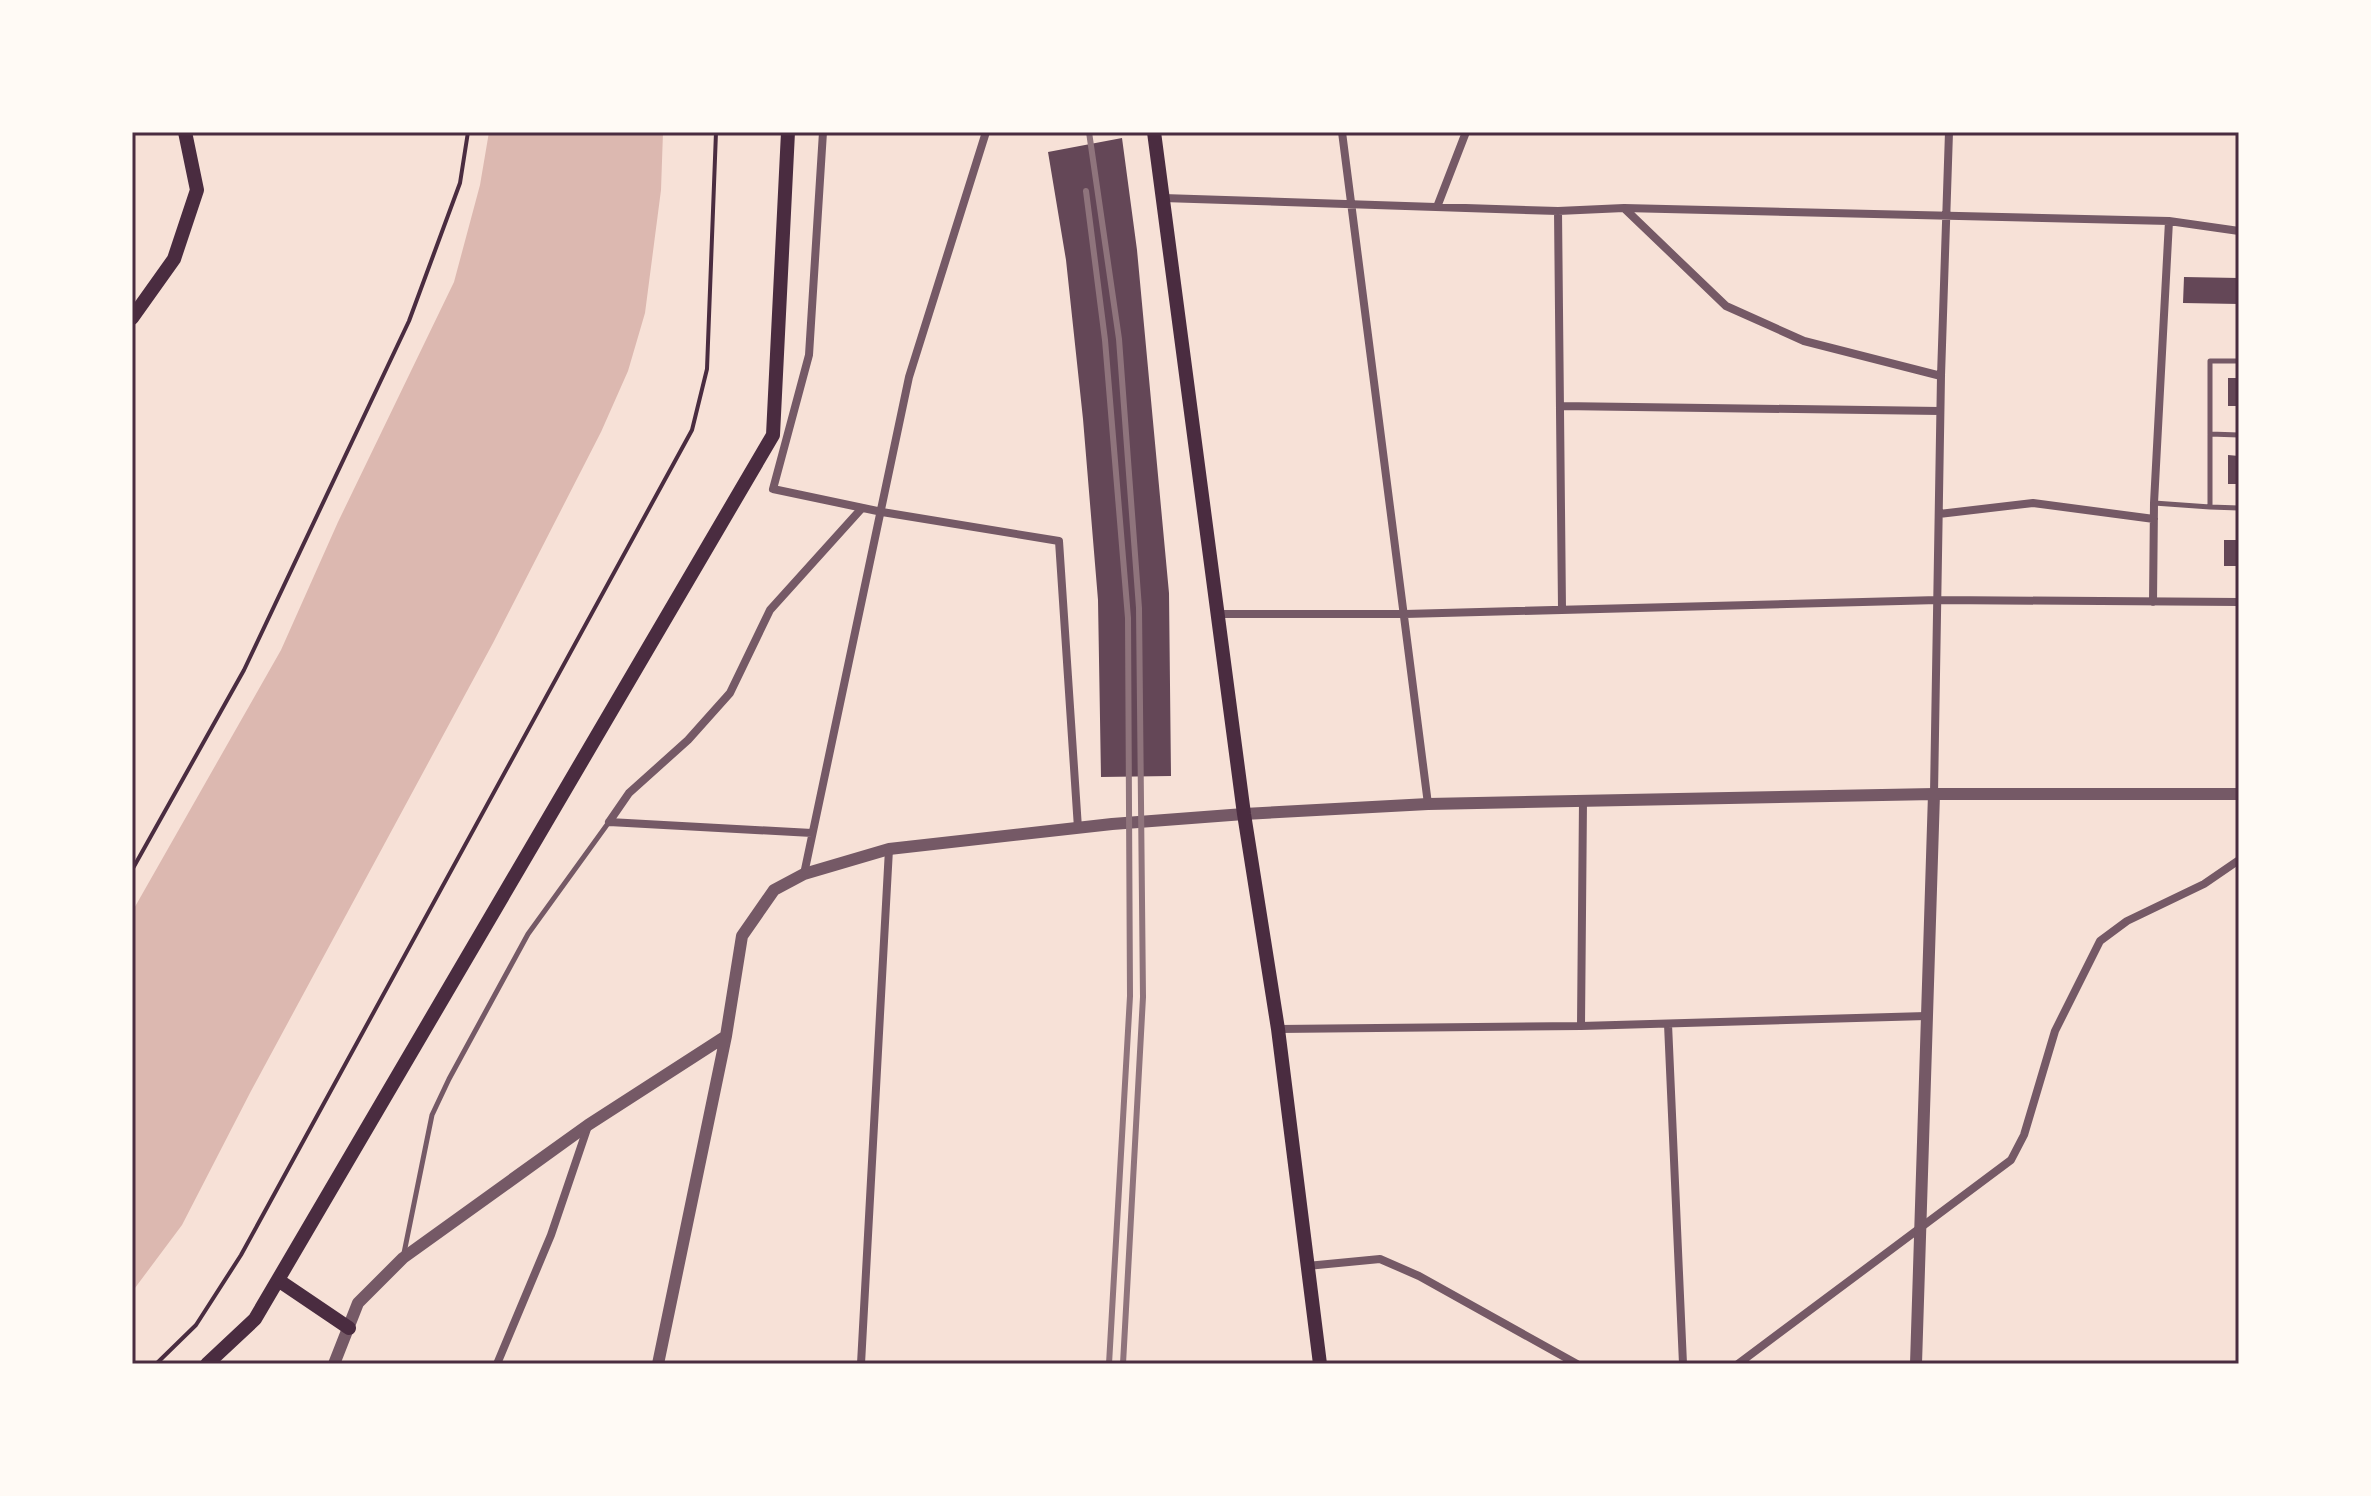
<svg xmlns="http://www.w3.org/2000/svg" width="2371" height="1496" font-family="Cabin,sans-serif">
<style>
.water{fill:#dcb8b0}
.building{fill:#644757}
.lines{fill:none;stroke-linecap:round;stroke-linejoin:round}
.path{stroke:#4a2c40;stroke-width:4}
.service{stroke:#755966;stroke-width:5}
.minor{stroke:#755966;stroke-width:8}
.tertiary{stroke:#755966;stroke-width:12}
.secondary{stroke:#4a2c40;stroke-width:14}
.rail{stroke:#8f747c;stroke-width:6}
.neatline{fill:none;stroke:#4a2c40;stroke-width:3}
</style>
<rect width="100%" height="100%" fill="#f7e1d7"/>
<path class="water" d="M489,132H663L661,190L645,313L628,371L601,432L493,643L251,1091L182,1225L132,1292V912L281,650L338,522L454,282L480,185Z"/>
<path class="building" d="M1122,138L1137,250L1169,593L1171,776L1101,777L1098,600L1083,419L1066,260L1048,152Z
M2184,277L2239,278V304L2183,303Z
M2228,378H2239V406H2228Z
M2228,455L2239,456V484H2228Z
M2224,540H2239V566H2224Z"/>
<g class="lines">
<path class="path" d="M132,870L244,670L409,321L460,183L468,132
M156,1364L196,1325L241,1255L692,430L707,369L716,132"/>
<path class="service" d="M2210,434L2239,435
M2154,503L2210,507V361H2239
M2210,507L2239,508
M404,1253L432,1115L449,1079L528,934L609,822"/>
<path class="minor" d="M823,132L809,355L773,489L882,512L1059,541L1078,828
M1342,132L1428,804
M1163,198L1558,211L1624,208L2169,221L2239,231
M1437,207L1466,132
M1625,209L1726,306L1804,341L1941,376
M1558,211L1562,609
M1560,406L1940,411
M1939,514L2033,503L2154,519
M2153,602L2154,503L2169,221
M1219,614H1405L1938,600L2239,602
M1934,794L1941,376L1949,132
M609,822L629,793L688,740L730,693L770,610L862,508
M609,822L812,833
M804,874L909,377L986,132
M1668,1024L1683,1364
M1581,1026L1583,801
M1278,1029L1581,1026L1926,1016
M1307,1266L1380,1259L1419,1276L1577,1364
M497,1364L551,1235L588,1126
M861,1364L889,849
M1738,1364L2011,1160L2024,1135L2055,1031L2100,941L2127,921L2204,884L2239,860"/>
<path class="tertiary" d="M334,1364L358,1303L403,1258L588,1125L726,1036
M658,1364L726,1036L742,936L774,890L804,874L889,849L1112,824L1244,814L1428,804L1934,794H2239
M1916,1364L1934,794"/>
<path class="secondary" d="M1154,132L1244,814L1278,1029L1320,1364
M132,318L174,259L197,190L185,132
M278,1280L349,1328
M207,1364L255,1319L773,435L788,132"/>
<path class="rail" d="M1089,132L1119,339L1139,608L1143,997L1123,1364
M1086,191L1105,340L1128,618L1130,996L1109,1364"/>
</g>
<rect width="2371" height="1496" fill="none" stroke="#fffaf5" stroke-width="268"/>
<rect x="134" y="134" width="2103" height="1228" class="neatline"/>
</svg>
